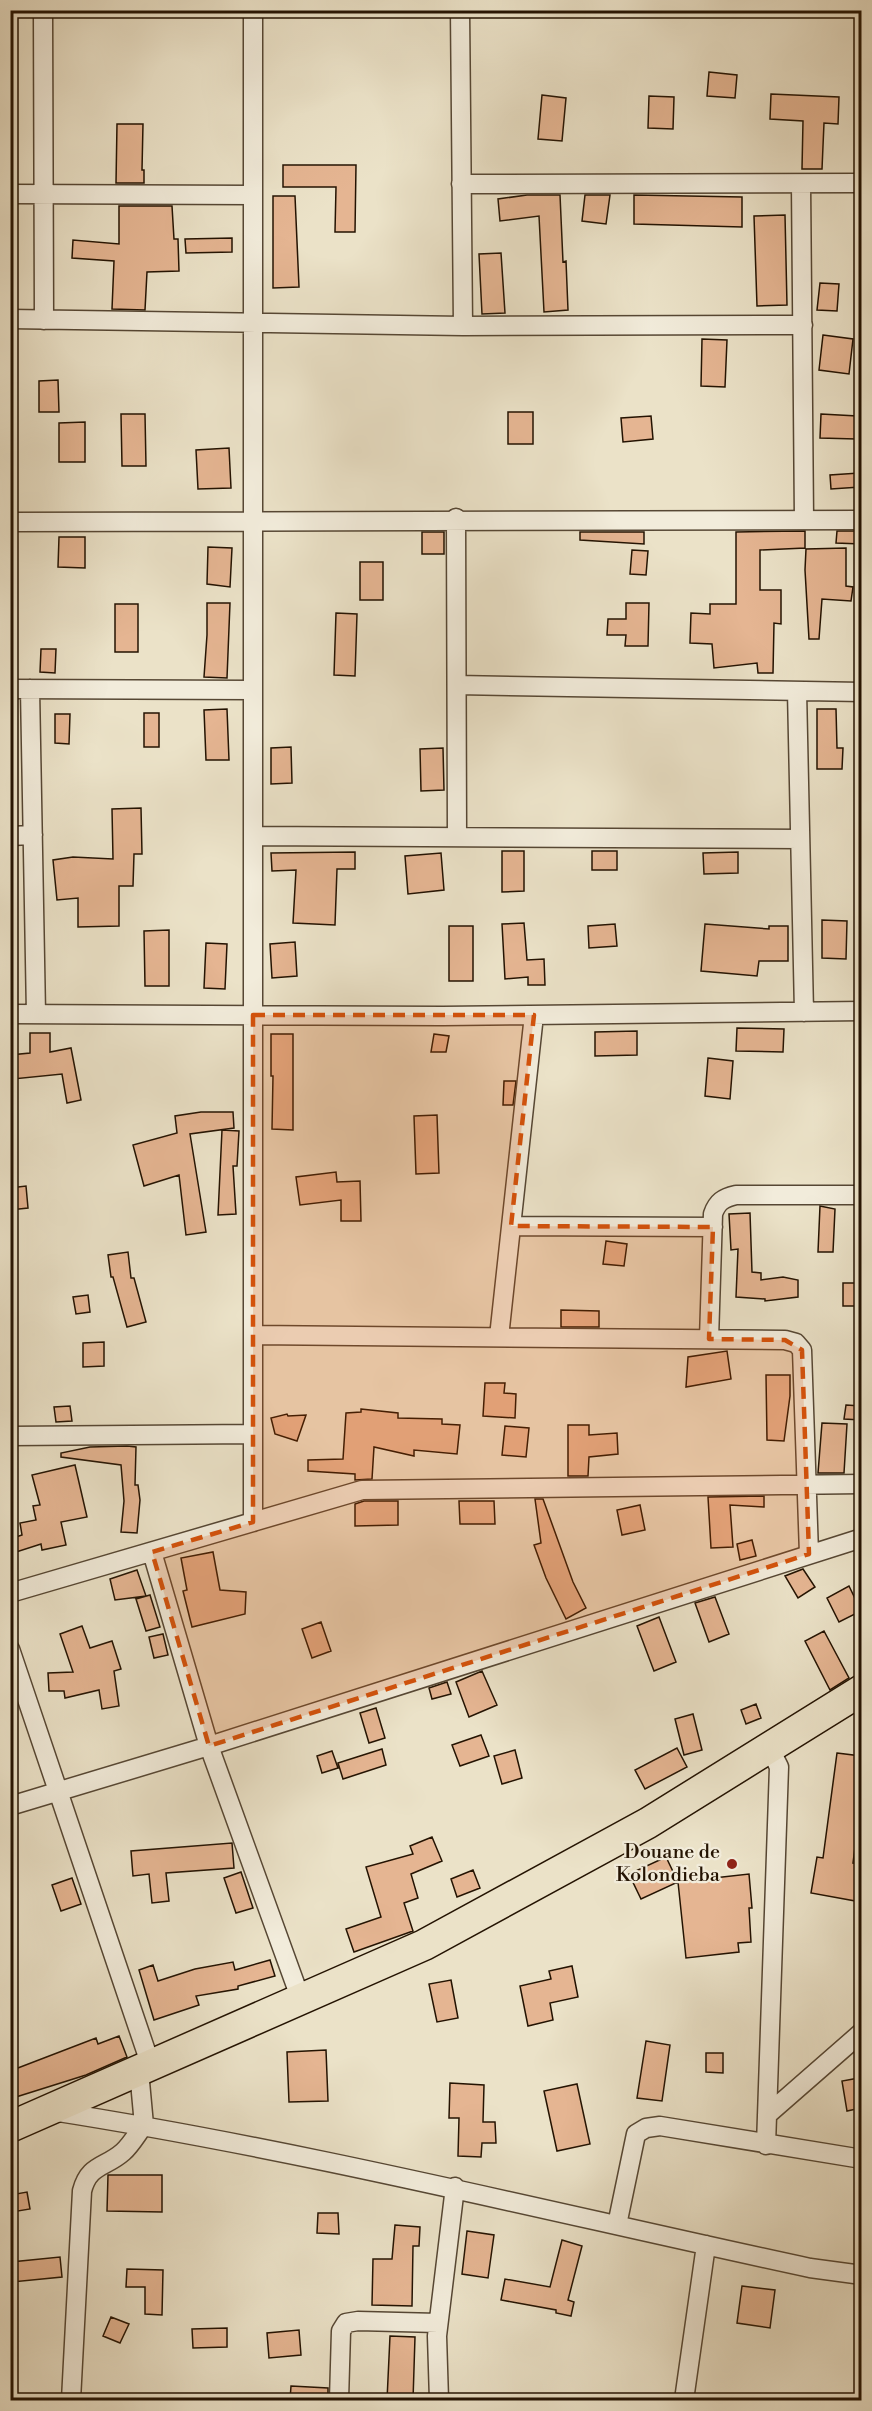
<svg xmlns="http://www.w3.org/2000/svg" width="872" height="2411" font-family="'Libre Bodoni',serif">
<style>
.building{fill:#e5b592;stroke:#241302;stroke-width:1.5}
.lines{fill:none;stroke-linecap:round;stroke-linejoin:round}
.street-casing{stroke:#564734;stroke-width:21}
.primary-casing{stroke:#241302;stroke-width:33}
.street{stroke:#f2ecdb;stroke-width:18}
.primary{stroke:#ebe2c8;stroke-width:30}
.marked{fill:#d4520b;fill-opacity:0.2;stroke:#d4520b;stroke-width:4.5;stroke-dasharray:12 8;stroke-linejoin:round}
.poi-dot{fill:#8f2418;stroke:#f2ecdb;stroke-width:2}
.labels{text-anchor:middle;dominant-baseline:central;stroke-width:4.5;stroke-linejoin:round;paint-order:stroke}
.poi-label{font-size:20px;fill:#241302;stroke:#f2ecdb;text-anchor:end}
</style>
<rect width="100%" height="100%" fill="#ebe2c8"/>
<filter id="stains"><feTurbulence type="fractalNoise" baseFrequency=".00333" numOctaves="4"/><feColorMatrix values="0 0 0 0 .2 0 0 0 0 .09 0 0 0 0 .02 0 0 0 .5 -.17"/></filter>
<radialGradient id="worn" r=".72"><stop offset=".6" stop-color="#630" stop-opacity="0"/><stop offset="1" stop-color="#630" stop-opacity=".3"/></radialGradient>
<path class="building" d="M709,72L737,75L735,98L707,96Z
M771,94L839,97L838,124L824,123L822,169H802L803,121L770,119Z
M542,95L566,98L562,141L538,139Z
M649,96L674,97L673,129L648,128Z
M117,124H143L142,170H144V183H116Z
M283,165H356L355,232H335L336,187H283Z
M527,195H560L563,262L566,261L568,310L544,312L539,216L500,221L498,199Z
M585,195H610L606,224L582,221Z
M634,195L742,197V227L634,224Z
M273,196H295L299,287L273,288Z
M119,206H172L174,239H178L179,271L147,272L145,310L112,309L114,261L72,258L73,240L119,244Z
M785,215L787,305L757,306L754,216Z
M232,238V252L186,253L185,239Z
M501,253L505,313L482,314L479,254Z
M820,283L839,284L837,311L817,310Z
M823,335L853,339L849,374L819,370Z
M702,339L727,340L725,387L701,386Z
M58,380L59,412H39V381Z
M508,412H533V444H508Z
M121,414H145L146,466H122Z
M821,414L857,416L856,439L820,438Z
M651,416L653,439L623,442L621,418Z
M85,422V462H59V423Z
M229,448L231,488L198,489L196,450Z
M859,473L860,487L831,489L830,475Z
M805,531V548L760,550V590H781V624L774,623L773,673H758L757,663L714,668L712,644L690,643L691,613L710,614V604H736V532Z
M837,531H861V544L836,543Z
M422,532H444V554H422Z
M580,532H644V544L580,540Z
M59,537H85V568L58,567Z
M208,547L232,548L230,587L207,584Z
M846,548V586L853,587L851,601L822,599L819,639H809L805,570L806,549Z
M632,550L648,551L646,575L630,574Z
M360,562H383V600H360Z
M207,603H230L227,678L204,677L207,635Z
M626,603H649L648,646H625L626,635H607L608,619H626Z
M115,604H138V652H115Z
M336,613L357,614L355,676L334,675Z
M41,649H56L55,673L40,672Z
M227,709L229,760H206L204,710Z
M817,709H836L837,748H843L842,769H817Z
M144,713H159V747H144Z
M55,714H70L69,744L55,743Z
M291,747L292,783L271,784V748Z
M443,748L444,790L421,791L420,749Z
M141,808L142,854H134L133,886H119V926L78,927V898L57,900L53,860L73,857L113,859L112,809Z
M502,851H524V891L502,892Z
M592,851H617V870H592Z
M355,852V869H337L335,925L293,923L296,870L272,871L271,853Z
M738,852V873L704,874L703,853Z
M441,853L444,890L408,894L405,856Z
M822,920L847,921L846,959L822,958Z
M524,923L527,960L544,959L545,985H528V977L505,979L502,924Z
M615,924L617,946L589,948L588,926Z
M705,924L769,929V926H788V961H759L757,976L701,971Z
M449,926H473V981H449Z
M169,930V986H145L144,931Z
M295,942L297,976L272,978L270,944Z
M206,943L227,944L225,989L204,988Z
M737,1028L784,1029L783,1052L736,1051Z
M637,1031V1055L595,1056V1032Z
M30,1033H50V1052L71,1048L81,1100L67,1103L62,1074L13,1079L10,1055L30,1053Z
M271,1034H293V1130L272,1129L273,1076H271Z
M434,1034L449,1036L446,1052H431Z
M708,1058L733,1061L730,1099L705,1096Z
M504,1081H516L513,1105H503Z
M201,1112H233L234,1128L190,1134L206,1232L186,1235L179,1175L144,1186L133,1145L177,1133L175,1116Z
M437,1115L439,1173L416,1174L414,1116Z
M222,1130L239,1131L237,1166H233L236,1214L218,1215Z
M336,1172L337,1182L360,1181L361,1221H341V1200L300,1205L296,1177Z
M26,1186L28,1208L10,1210V1188Z
M820,1206L835,1209L833,1252H818Z
M750,1213L752,1272L761,1273V1280L783,1277L798,1280V1297L765,1301V1299L736,1297L738,1249L731,1250L729,1214Z
M606,1241L627,1244L624,1266L603,1264Z
M128,1252L131,1278H134L146,1322L127,1327L113,1277H111L108,1255Z
M843,1283H861V1306H843Z
M88,1295L90,1312L76,1314L73,1297Z
M561,1310L599,1311V1327H561Z
M104,1342V1366L83,1367V1343Z
M727,1351L731,1379L686,1387L688,1357Z
M766,1375H790V1396L784,1441L767,1440Z
M485,1383H505L504,1393L516,1394L515,1418L483,1416Z
M846,1405L861,1406V1420L844,1419Z
M70,1406L72,1421L56,1422L54,1407Z
M361,1409L398,1413V1418L442,1419V1424L460,1425L457,1454L414,1450V1456L374,1447L372,1479L355,1480V1474L308,1471V1460L343,1459L346,1413L361,1412Z
M287,1414L288,1416L306,1415L297,1441L275,1434L271,1418Z
M822,1423L847,1424L844,1473H818Z
M568,1425H589V1435L617,1433L618,1454L589,1457L588,1476H568Z
M505,1426L529,1428L526,1457L502,1455Z
M127,1446L136,1447L135,1485H138L140,1500L137,1533L121,1532L124,1501L121,1465L61,1457V1453L90,1447Z
M75,1465L87,1517L61,1522L66,1545L42,1550L41,1544L10,1554V1539L22,1535L20,1523L36,1520L33,1506L40,1505L32,1475Z
M764,1496V1507L730,1505L733,1547L711,1548L708,1497Z
M535,1499H543L573,1582L586,1608L566,1619L546,1578L534,1545L541,1543Z
M364,1501H398V1525L355,1526V1504Z
M459,1501H494L495,1524H460Z
M640,1505L645,1530L622,1535L617,1510Z
M752,1540L756,1556L740,1560L737,1544Z
M213,1552L220,1590L246,1592L245,1614L192,1627L183,1591L187,1590L181,1558Z
M803,1569L815,1587L798,1598L785,1576Z
M137,1570L146,1596L115,1600L110,1579Z
M849,1586L861,1611L839,1622L827,1598Z
M150,1595L160,1627L146,1631L136,1599Z
M715,1597L729,1634L709,1642L695,1603Z
M659,1617L676,1662L654,1671L637,1626Z
M321,1622L331,1651L312,1658L302,1629Z
M82,1626L90,1648L112,1641L121,1669L114,1671L119,1706L102,1709L99,1690L65,1698L64,1691H49L48,1673L73,1672L60,1634Z
M824,1631L849,1678L830,1690L805,1641Z
M163,1634L168,1655L154,1658L149,1637Z
M482,1671L497,1705L469,1717L456,1682Z
M447,1682L451,1694L432,1699L429,1688Z
M756,1704L761,1718L746,1724L741,1710Z
M376,1708L385,1738L369,1743L360,1713Z
M693,1714L702,1750L684,1755L675,1719Z
M481,1735L489,1756L460,1766L452,1745Z
M677,1748L687,1767L645,1789L635,1770Z
M382,1749L386,1765L343,1779L338,1763Z
M515,1750L522,1778L502,1784L494,1756Z
M332,1751L338,1768L322,1773L317,1756Z
M837,1753L861,1756V1800L853,1863L861,1864V1902L811,1893L817,1857L823,1858Z
M432,1837L442,1861L411,1874L418,1898L404,1903L413,1931L354,1952L346,1929L381,1917L366,1867L413,1854L410,1846Z
M232,1843L234,1868L166,1873L169,1901L152,1903L149,1874L133,1876L131,1851Z
M666,1857L678,1882L641,1899L629,1874Z
M473,1870L480,1888L457,1897L451,1879Z
M241,1872L253,1908L236,1913L224,1878Z
M749,1874L752,1908H749L751,1942L738,1943L739,1952L686,1958L678,1882Z
M72,1878L81,1904L61,1911L52,1885Z
M270,1960L275,1976L238,1986V1989L196,1996L199,2005L154,2020L139,1970L153,1965L158,1981L195,1969L233,1962L235,1970Z
M572,1966L578,1997L550,2003L553,2020L528,2026L520,1986L551,1979L549,1971Z
M451,1980L458,2018L437,2022L429,1984Z
M119,2036L127,2057L86,2075L16,2097L10,2071L96,2038L98,2044Z
M646,2041L670,2045L662,2101L637,2098Z
M326,2050L328,2101L289,2102L287,2052Z
M706,2053H723V2073L706,2072Z
M859,2078L861,2108L847,2111L842,2081Z
M450,2083L484,2085L483,2122H495L496,2143H482L481,2157L458,2156L459,2118H449Z
M577,2084L590,2144L557,2151L544,2091Z
M108,2175H162V2212L107,2211Z
M27,2192L30,2209L12,2212L10,2195Z
M318,2213H338L339,2234L317,2233Z
M395,2225L420,2227L419,2246H413L412,2306L372,2305L373,2259H392Z
M467,2231L494,2235L488,2278L462,2274Z
M562,2240L582,2246L568,2300L574,2302L571,2316L556,2313V2310L501,2300L505,2279L550,2287Z
M60,2257L62,2277L12,2282L11,2262Z
M127,2269L163,2270L162,2315L145,2314V2287H126Z
M742,2286L775,2290L770,2328L737,2323Z
M111,2317L129,2324L120,2343L103,2336Z
M227,2328V2347L193,2348L192,2329Z
M299,2330L301,2355L269,2358L267,2333Z
M390,2336L415,2337L413,2400H387Z
M291,2386L328,2388V2400H290Z"/>
<g class="lines">
<defs>
<path id="street" d="M43,10L44,320
M460,10L463,326
M461,184L862,183
M801,184L804,520
M10,194L253,195
M10,319L463,326L803,325
M456,518L457,837
M10,522L862,520
M457,685L862,692
M10,689L253,690
M30,689L36,1014
M797,691L804,1012
M10,836L33,835
M253,836L799,839
M10,1014L443,1016L862,1011
M511,1226L713,1227
M253,1335L785,1340L796,1343L802,1350L809,1554
M499,1337L534,1015
M709,1339L713,1214C717,1202 723,1198 736,1195H862
M10,1436L253,1434
M253,1522V10
M152,1552L209,1746L301,2000
M10,1593L362,1490L862,1484
M10,1649L151,2066
M10,1806L209,1746L862,1538
M52,2111C308,2151 558,2214 810,2268L862,2275
M767,2115L862,2032
M766,2145L779,1767L769,1747
M617,2225L636,2134L646,2128L660,2126L862,2159
M71,2400L82,2191C89,2164 105,2168 123,2152C131,2145 137,2134 144,2125L139,2071
M339,2400L341,2331L346,2323L358,2321L438,2323
M439,2400L437,2336L455,2187
M684,2400L706,2245"/>
<path id="primary" d="M10,2127L424,1945L648,1823L862,1690"/>
</defs>
<use href="#street" class="street-casing"/>
<use href="#primary" class="primary-casing"/>
<use href="#street" class="street"/>
<use href="#primary" class="primary"/>
</g>
<path class="marked" d="M253,1015H534L511,1226L713,1227L709,1339L785,1340L802,1350L809,1554L209,1746L152,1552L253,1522Z"/>
<circle class="poi-dot" cx="732" cy="1864" r="6"/>
<g class="labels">
<g class="poi-label">
<text x="720" y="1852">Douane de<tspan x="720" dy="23">Kolondieba</tspan></text>
</g>
</g>
<rect width="872" height="2411" fill="none" stroke="#ebe2c8" stroke-width="36"/>
<rect x="12" y="12" width="848" height="2387" fill="none" stroke="#241302" stroke-width="3"/>
<rect x="18" y="18" width="836" height="2375" fill="none" stroke="#241302" stroke-width="1.5"/>
<rect width="100%" height="100%" filter="url(#stains)"/>
<rect width="100%" height="100%" fill="url(#worn)"/>
</svg>
